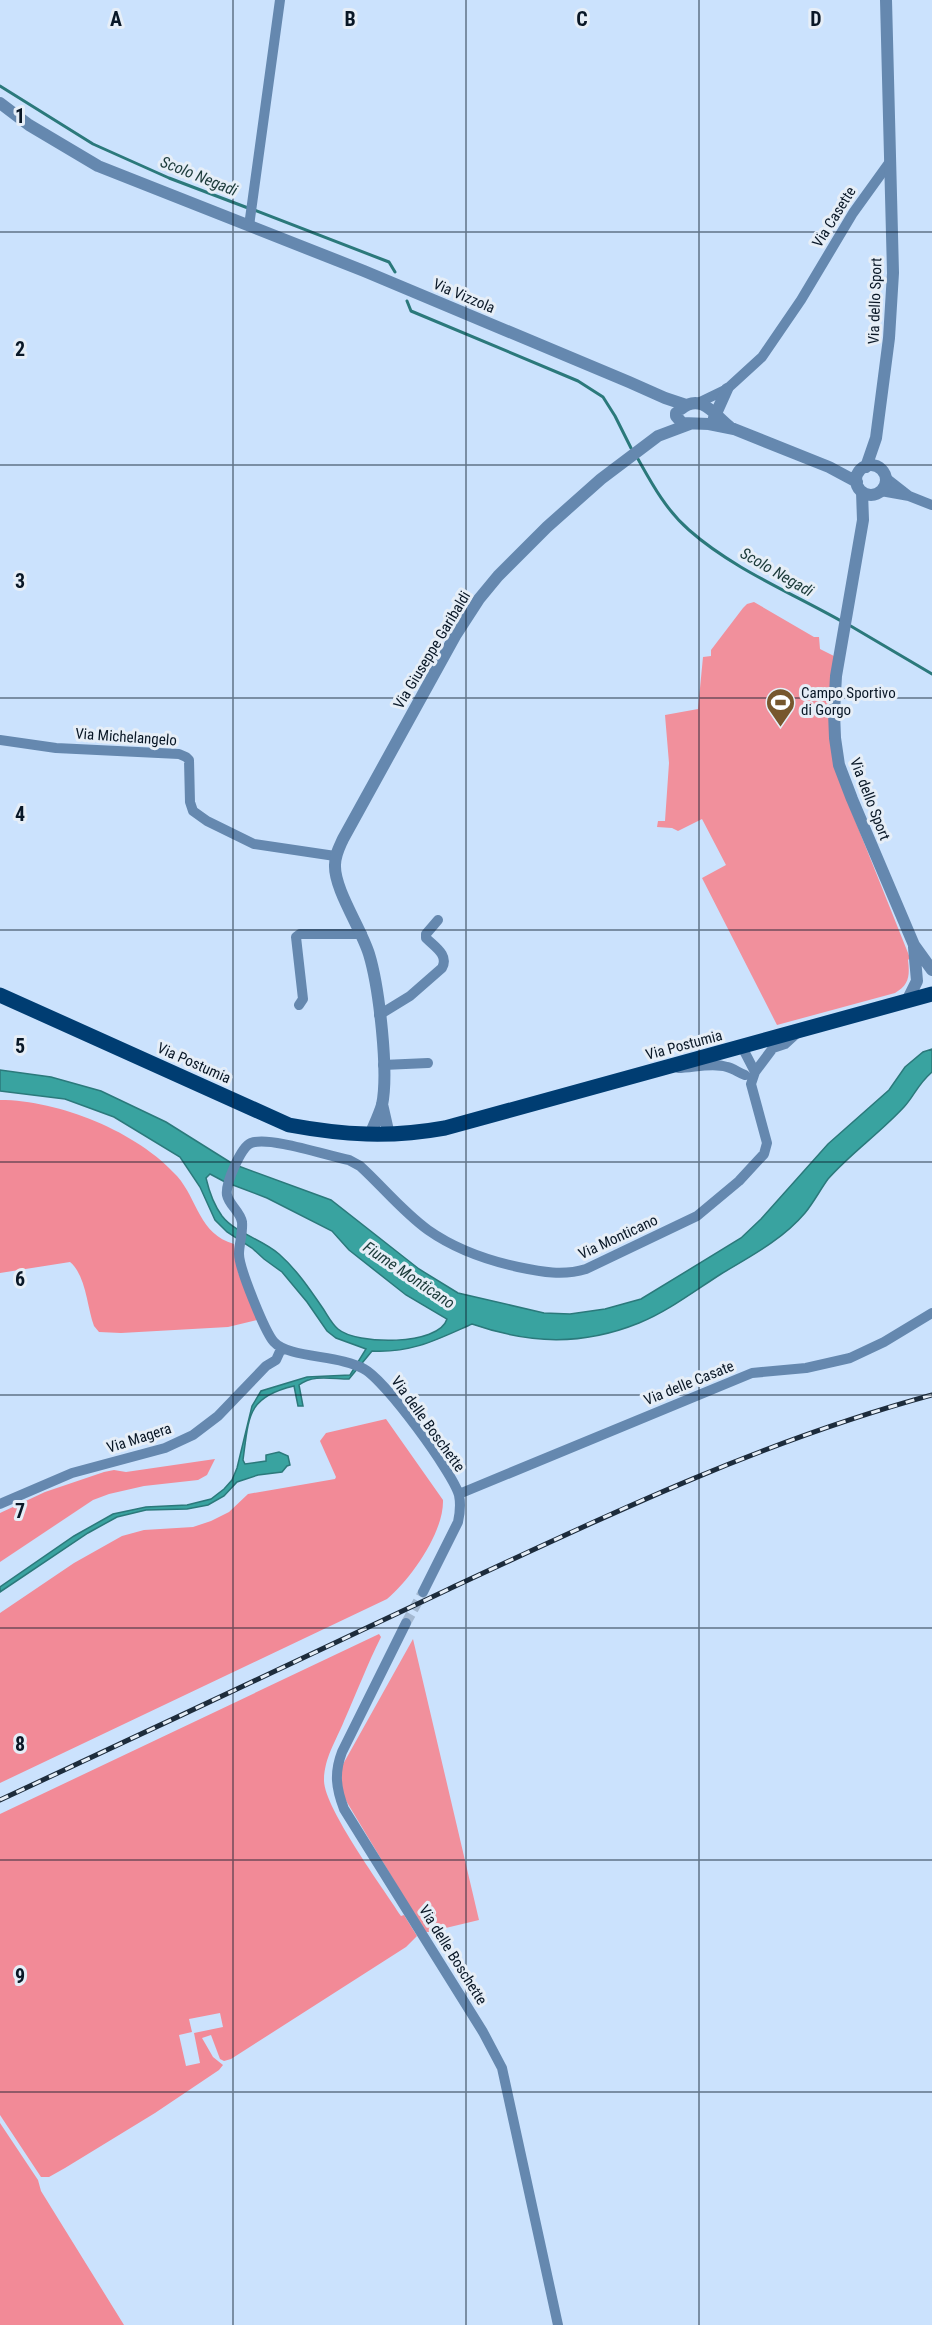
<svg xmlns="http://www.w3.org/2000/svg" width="932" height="2325" font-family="'Roboto Condensed',sans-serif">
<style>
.green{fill:#f1909c}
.forest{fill:#f28a97;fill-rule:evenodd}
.water{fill:#39a3a0;stroke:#2b797b;stroke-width:1.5;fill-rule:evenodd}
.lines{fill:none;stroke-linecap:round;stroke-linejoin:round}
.stream{stroke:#2b797b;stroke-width:3}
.minor-tunnel{stroke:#a4b9d2;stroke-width:10;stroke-dasharray:10 5;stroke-linecap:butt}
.minor{stroke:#6588af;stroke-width:10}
.tertiary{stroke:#6588af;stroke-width:12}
.primary{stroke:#003d72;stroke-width:15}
.rail-casing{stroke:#1d2c3c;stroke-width:5}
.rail{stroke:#e6eef7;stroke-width:3;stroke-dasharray:9;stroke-linecap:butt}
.grid{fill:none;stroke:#091726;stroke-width:1.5;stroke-opacity:0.55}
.labels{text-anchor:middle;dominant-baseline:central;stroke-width:6;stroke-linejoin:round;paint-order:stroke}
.street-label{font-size:15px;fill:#091726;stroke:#e6eef7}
.poi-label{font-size:15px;fill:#091726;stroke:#e6eef7;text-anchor:start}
.water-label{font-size:16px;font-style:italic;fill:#1b3a39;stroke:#e6eef7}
.grid-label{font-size:20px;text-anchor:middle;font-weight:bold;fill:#091726;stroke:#e6eef7;stroke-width:6;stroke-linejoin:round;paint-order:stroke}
</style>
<rect width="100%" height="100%" fill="#cbe2fd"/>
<path class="green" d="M754,602L814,637H819L820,649L834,656L845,795L910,958L908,960C910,976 909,985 895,993L777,1025L702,878L726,865L702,819L678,831L672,828L657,827L658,821H665L669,763L665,715L698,709L703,657L711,656V650L743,608L747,604Z
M413,1639L479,1920L429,1932H425L345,1799L341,1786L342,1766Z"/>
<path class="forest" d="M0,1100C59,1100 138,1132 177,1176C198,1200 199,1234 234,1244L238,1272L257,1320L228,1327L121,1333L99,1332L94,1326C87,1307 86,1275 70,1262L0,1273Z
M386,1419L443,1500C444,1532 411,1579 387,1599L0,1783V1613L74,1563L122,1536L144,1530L193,1527L211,1521L229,1512L248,1494L335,1479L336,1477L320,1441L326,1433Z
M215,1459L207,1475L198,1480L144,1486L109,1494L93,1500L0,1562V1513L45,1492L104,1472L114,1470L126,1472Z
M379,1634L381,1637C367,1665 357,1692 344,1721C336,1741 324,1758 324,1781C325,1809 383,1888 401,1916L404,1915L417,1936L406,1947L231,2059L224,2061L220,2059L211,2035L202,2038L213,2057L223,2065L219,2070L155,2113L65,2168L49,2177H41L0,2115V1814ZM220,2013L223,2027L194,2033L200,2063L186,2066L179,2035L192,2032L189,2019Z
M0,2123L38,2180L41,2191L124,2325H0Z"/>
<path class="water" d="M932,1049V1072C917,1085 915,1095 904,1107C880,1133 851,1153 828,1179C820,1190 814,1202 805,1213C782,1240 751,1256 721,1274C696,1290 667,1312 639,1323C582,1346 530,1344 472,1324C436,1340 412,1353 372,1351L349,1379C332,1379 313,1374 299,1385L303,1406H298L294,1386C247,1397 249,1416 243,1460L245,1464L266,1461V1455L279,1452L288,1456L290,1465L287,1466L282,1472L258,1475L237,1482L224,1496L208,1505L187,1509L146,1510L117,1517L88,1533L0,1592V1587L74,1536L113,1514L146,1507L187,1505L211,1499L224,1489L232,1480L237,1468L252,1406L261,1391L307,1377L350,1375L366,1349L336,1338L327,1331L307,1302L282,1272L264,1259L252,1248L227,1232L215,1220L200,1187L180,1157L114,1117L65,1099L0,1091V1070L51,1077L101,1091L166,1122L233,1164L331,1200L419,1269L458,1293L544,1313L570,1314L605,1309L641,1299L741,1238L761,1219L828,1144L889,1090L905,1067L923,1052ZM210,1174L225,1182L267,1198L332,1231L349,1250L406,1295L447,1319C439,1346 356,1345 338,1329C331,1323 327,1314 322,1307C309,1288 296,1269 279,1254C262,1239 235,1233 222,1216C214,1205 209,1191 206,1178Z"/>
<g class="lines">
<path class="stream" d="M0,86L93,144L169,178L248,208
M254,210L389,262L395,272
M407,301L411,311L578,381L603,397L615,416L631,448
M638,459C652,484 666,510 689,530C733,569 792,593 843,622
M849,625L932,674"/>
<path class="minor-tunnel" d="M406,1623L423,1592"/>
<path class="minor" d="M249,226L280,0
M696,404L727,389L762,357L801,300L853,213L889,163
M881,491L909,496L886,478
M909,496L932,505
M0,740L56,748L179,754L186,757L189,760L190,802L193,811L207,821L254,844L335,856
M299,1005L303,999L296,937L300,934H362
M379,1015L410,996L442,968C449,955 435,947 426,938V934L438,920
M383,1065L428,1063
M678,1068C693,1068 712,1062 727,1067C733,1068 739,1073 745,1075
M755,1072L773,1048L785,1044L797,1033
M459,1494L752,1373L806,1368L850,1358L884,1342L932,1313
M0,1504L72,1473L165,1448L193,1435L218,1416L266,1366L276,1360L281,1349
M423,1592L458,1522C460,1513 461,1505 459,1495C453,1473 385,1380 364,1369C341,1355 288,1358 274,1342C265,1332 239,1268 239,1254C239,1244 243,1233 242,1222C240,1211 229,1205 227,1195C225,1184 241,1147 251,1143C270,1136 328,1156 349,1160L360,1166C383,1187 403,1212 428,1230C455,1249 486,1260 518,1267C542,1272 563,1276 586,1269L697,1216L739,1181L764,1154L767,1143L751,1084L755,1072L742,1047
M406,1623L342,1752C334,1773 336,1788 344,1809L483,2032L502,2068L558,2325"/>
<path class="tertiary" d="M0,103L29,125L98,166L364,271L629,382L665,398L686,405
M681,409C702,392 715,416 730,427
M676,413V416L682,423L709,424L734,429L829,467L857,482
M714,418L727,389
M856 480a15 15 0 1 1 30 0a15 15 0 1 1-30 0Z
M866,467L876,438L889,338L893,273L886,0
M862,492L863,520L836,676L834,712L835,738L839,765L852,799L914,945L932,970
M907,1001L917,981L914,947
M382,1104L389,1135
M370,1135C374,1125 379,1115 382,1105C389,1072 379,987 369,954C361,928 334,889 335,865C335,855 339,848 343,839L455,636L479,599L498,576L547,527L601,479L658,436L690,424"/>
<path class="primary" d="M0,995L289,1125C343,1135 390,1138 445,1128L932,994"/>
<defs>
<path id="rail" d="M0,1800C150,1730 299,1660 449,1589C607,1515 763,1441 932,1395"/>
</defs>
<use href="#rail" class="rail-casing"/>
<use href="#rail" class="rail"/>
</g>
<path class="grid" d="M233,0V2325M466,0V2325M699,0V2325M0,232H932M0,465H932M0,698H932M0,930H932M0,1162H932M0,1395H932M0,1628H932M0,1860H932M0,2092H932"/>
<defs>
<symbol id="stadium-pin" viewBox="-11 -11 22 30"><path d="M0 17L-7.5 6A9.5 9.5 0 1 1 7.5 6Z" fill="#77572d" stroke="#e6eef7"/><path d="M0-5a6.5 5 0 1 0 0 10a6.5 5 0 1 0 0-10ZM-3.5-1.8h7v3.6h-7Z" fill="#fff"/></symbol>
</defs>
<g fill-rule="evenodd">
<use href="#stadium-pin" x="764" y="686" width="33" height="45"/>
</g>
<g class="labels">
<g class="street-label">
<text transform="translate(834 217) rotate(-58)">Via Casette</text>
<text transform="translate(464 296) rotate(23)">Via Vizzola</text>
<text transform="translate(875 301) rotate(-88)">Via dello Sport</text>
<text transform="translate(432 650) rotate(-59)">Via Giuseppe Garibaldi</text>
<text transform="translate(126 737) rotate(4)">Via Michelangelo</text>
<text transform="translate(870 799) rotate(69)">Via dello Sport</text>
<text transform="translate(684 1045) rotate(-15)">Via Postumia</text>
<text transform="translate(194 1063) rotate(24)">Via Postumia</text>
<text transform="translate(618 1237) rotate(-25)">Via Monticano</text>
<text transform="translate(689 1383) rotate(-22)">Via delle Casate</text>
<text transform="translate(428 1424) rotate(54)">Via delle Boschette</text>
<text transform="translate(139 1438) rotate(-18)">Via Magera</text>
<text transform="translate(453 1955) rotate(58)">Via delle Boschette</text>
</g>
<g class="poi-label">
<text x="801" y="693">Campo Sportivo<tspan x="801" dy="17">di Gorgo</tspan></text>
</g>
<g class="water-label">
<text transform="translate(199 176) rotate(22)">Scolo Negadi</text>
<text transform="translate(777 572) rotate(30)">Scolo Negadi</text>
<text transform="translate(409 1275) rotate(34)">Fiume Monticano</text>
</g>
</g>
<g class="grid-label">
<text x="116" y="26">A</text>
<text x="350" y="26">B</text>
<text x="582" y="26">C</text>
<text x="816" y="26">D</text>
<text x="20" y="123">1</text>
<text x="20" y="356">2</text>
<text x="20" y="588">3</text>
<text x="20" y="821">4</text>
<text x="20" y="1053">5</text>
<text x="20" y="1286">6</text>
<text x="20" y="1518">7</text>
<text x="20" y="1751">8</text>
<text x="20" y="1983">9</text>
</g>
</svg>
